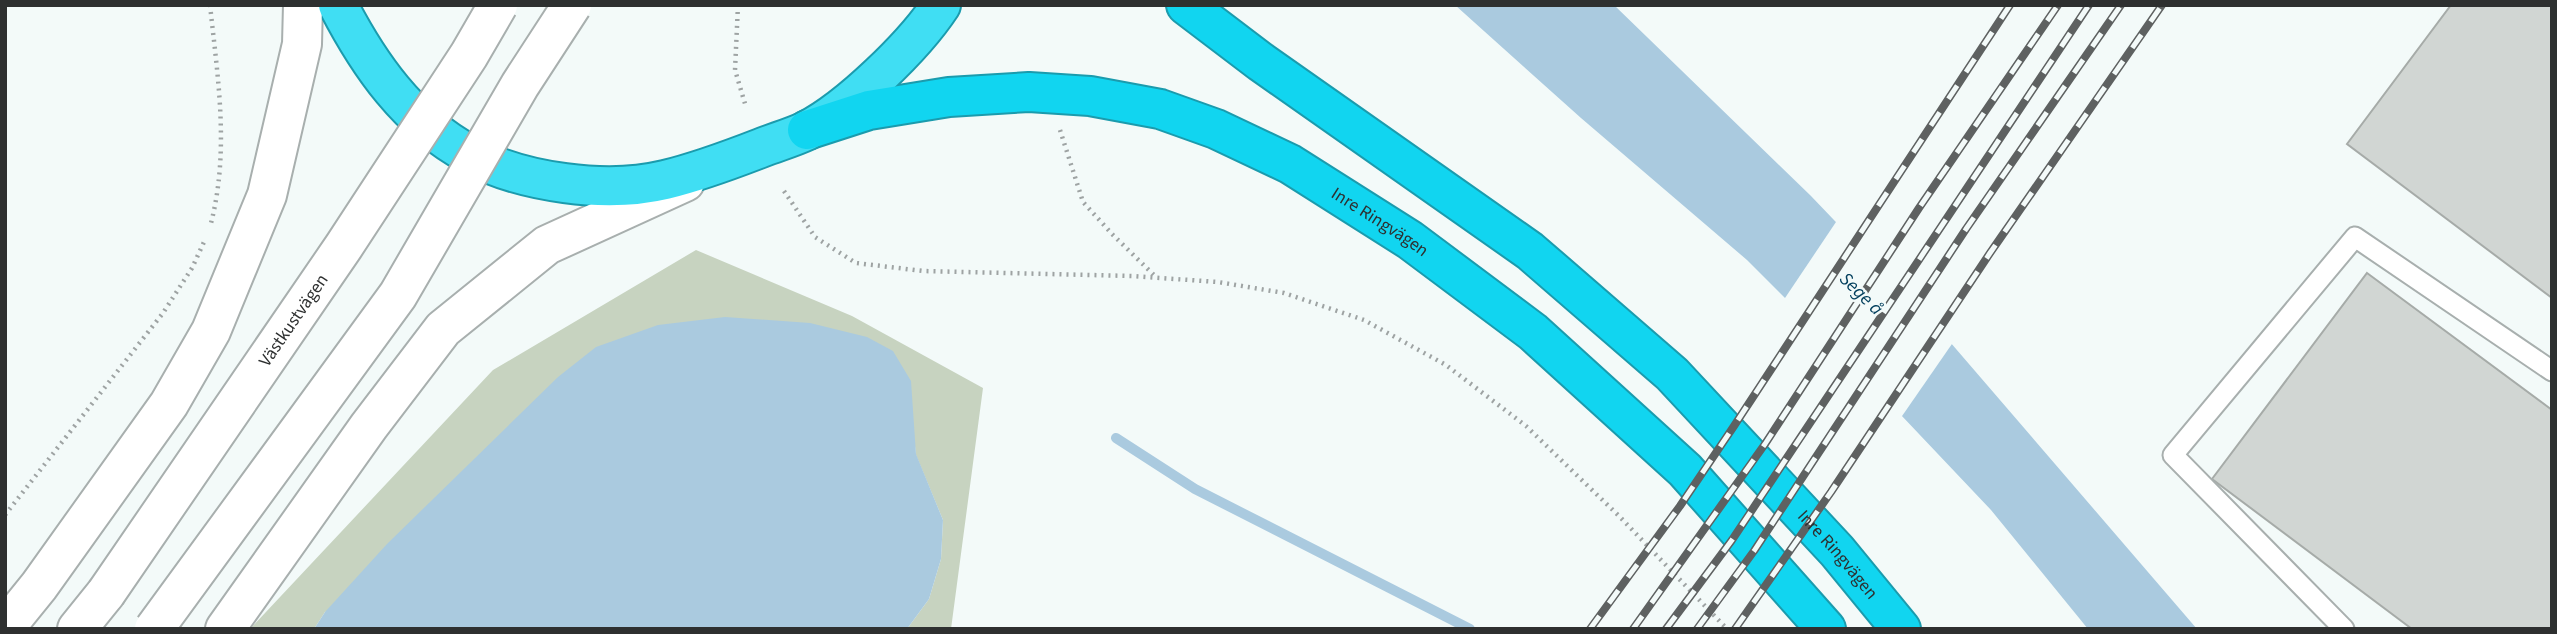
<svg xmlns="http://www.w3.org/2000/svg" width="2557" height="634" font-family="'Source Sans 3',sans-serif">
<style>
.green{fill:#c7d3c0}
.water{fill:#aacadf}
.pier{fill:#f3faf9}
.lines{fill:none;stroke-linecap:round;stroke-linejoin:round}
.stream{stroke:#aacadf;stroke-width:10}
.building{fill:#d1d6d3;stroke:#a6aba8;stroke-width:2}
.service-casing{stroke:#a8afae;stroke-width:23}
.secondary-casing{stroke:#a8afae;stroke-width:42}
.trunk-casing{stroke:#1b9bad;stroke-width:42}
.motorway-casing{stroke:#1b9bad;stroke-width:42}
.path{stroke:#9ea3a3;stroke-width:4.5;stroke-dasharray:2 5;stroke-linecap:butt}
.service{stroke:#fff;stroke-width:19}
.secondary{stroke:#fff;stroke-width:38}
.trunk{stroke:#40def3;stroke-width:38}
.motorway{stroke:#11d5f0;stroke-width:38}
.rail-casing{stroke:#5e6161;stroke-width:8}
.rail{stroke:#f3faf9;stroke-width:5;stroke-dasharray:16;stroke-linecap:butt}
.secondary-bridge-casing{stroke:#a8afae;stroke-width:42;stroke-linecap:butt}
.secondary-bridge{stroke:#fff;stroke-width:38}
.labels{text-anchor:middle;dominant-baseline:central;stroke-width:5;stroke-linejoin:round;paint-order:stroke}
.street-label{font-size:18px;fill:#2e3030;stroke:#f3faf9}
.water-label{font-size:19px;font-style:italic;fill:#04405e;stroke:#f3faf9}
</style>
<rect width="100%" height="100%" fill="#f3faf9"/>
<path class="green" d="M696,250L852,316L983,388L951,629H907L929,599L941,559L943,520L916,455L912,419L325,612L314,629H250L493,370Z"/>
<path class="water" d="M1455,5H1614L1811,196L1944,335L2197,629H2088L1991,510L1883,396L1747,260L1581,118Z
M725,317L810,323L867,337L893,351L911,381L916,454L943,520L941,559L929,599L907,629H314L325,612L387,544L558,377L596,347L658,325Z"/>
<path class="pier" d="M1838,219L1954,341L1900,419L1783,301Z"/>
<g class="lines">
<path class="stream" d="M1116,438L1195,489L1470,629"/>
</g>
<path class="building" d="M2451,5H2552V298L2347,144Z
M2367,273L2552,410V629H2412L2212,479Z"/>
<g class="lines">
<defs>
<path id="service" d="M2344,629L2173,455L2355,237L2552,371"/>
<path id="secondary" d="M5,628L39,586L169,404L211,331L267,195L302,44L303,5
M77,629L106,593
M225,629L369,426L443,329L547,245L685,182"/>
<path id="trunk" d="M338,5C369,65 408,121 469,154C522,183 607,194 665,180C698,172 730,160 761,148C776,142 791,138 806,131C849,109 914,46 941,5"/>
<g id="motorway">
<path id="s1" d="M1186,5L1261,62L1530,251L1672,374L1837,551L1901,629"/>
<path id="s2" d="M807,130L869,110L949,97L1029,92L1090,96L1160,109L1216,129L1290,164L1410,240L1533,332L1685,470L1826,629"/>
</g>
</defs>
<use href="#service" class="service-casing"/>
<use href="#secondary" class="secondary-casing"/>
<use href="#trunk" class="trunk-casing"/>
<use href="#motorway" class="motorway-casing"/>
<path class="path" d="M210,5C218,80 230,153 210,227
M738,5L735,70L746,107
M1060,130L1083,202L1113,235L1156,277
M784,191L815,237L856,263L923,271L1132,276L1218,282L1284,293L1364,320L1446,365L1526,426L1620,517L1727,629
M5,515L163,313L192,268L204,242"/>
<use href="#service" class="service"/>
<use href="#secondary" class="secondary"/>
<use href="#trunk" class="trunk"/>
<use href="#motorway" class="motorway"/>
<defs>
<path id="rail" d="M1590,629L1680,506L1734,426L2010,5
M1633,629L1765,444L1919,208L2058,5
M1666,629L1732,540L2089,5
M1697,629L1754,551L1966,229L2121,5
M1735,629L1831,492L1990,253L2162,5"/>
</defs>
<use href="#rail" class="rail-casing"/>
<use href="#rail" class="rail"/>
<defs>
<g id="secondary-bridge">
<path id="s3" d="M106,593L344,246L469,55L498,5"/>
<path d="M154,629L398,295L520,85L572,5"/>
</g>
</defs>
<use href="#secondary-bridge" class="secondary-bridge-casing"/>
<use href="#secondary-bridge" class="secondary-bridge"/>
</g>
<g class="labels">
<g class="street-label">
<text stroke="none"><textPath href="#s2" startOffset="607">Inre Ringvägen</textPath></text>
<text stroke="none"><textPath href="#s3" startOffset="331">Västkustvägen</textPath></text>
<text stroke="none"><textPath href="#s1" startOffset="856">Inre Ringvägen</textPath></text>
</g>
<g class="water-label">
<text transform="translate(1861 294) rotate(44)">Sege å</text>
</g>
</g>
<rect width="2557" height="634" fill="none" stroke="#2e3030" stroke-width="14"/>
</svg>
